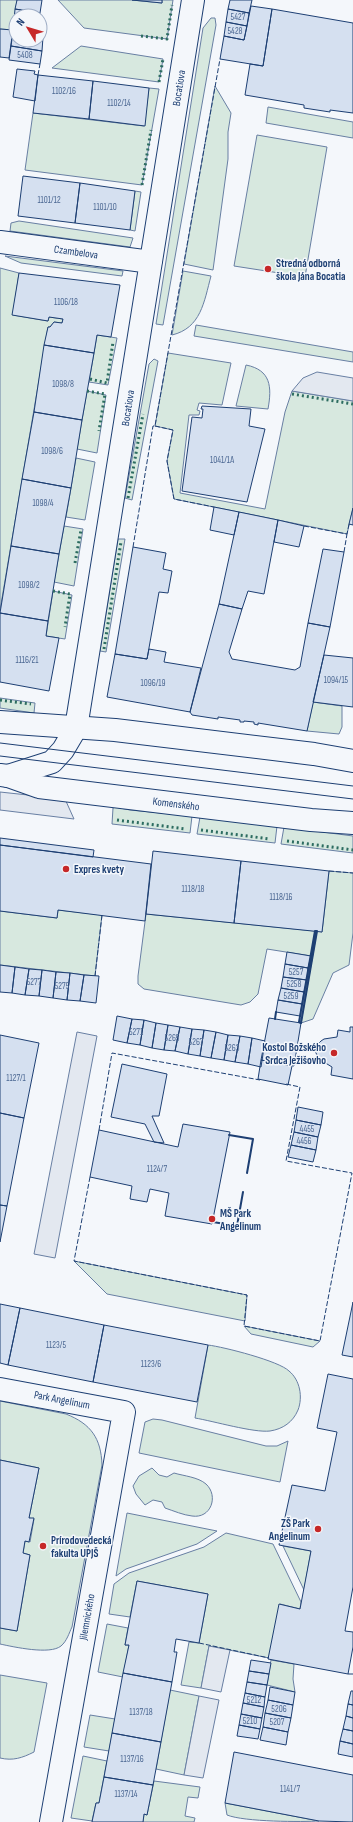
<svg xmlns="http://www.w3.org/2000/svg" width="353" height="1822" font-family="'Sofia Sans Condensed',sans-serif">
<style>
.green{fill:#d7e8df;stroke:#687fa3}
.parking{fill:#e3e8f0;stroke:#687fa3}
.building{fill:#d5e0f0;stroke:#1d3f73}
.lines{fill:none;stroke-linecap:round;stroke-linejoin:round}
.street-casing{stroke:#1d3f73;stroke-width:24}
.secondary-casing{stroke:#1d3f73;stroke-width:24}
.street{stroke:#f4f7fb;stroke-width:22}
.secondary{stroke:#f4f7fb;stroke-width:22}
.tram{stroke:#1d3f73;stroke-width:1}
.hedge{stroke:#2c6c60;stroke-width:3;stroke-dasharray:2 3;stroke-linecap:butt}
.fence{stroke:#1d3f73;stroke-width:1;stroke-dasharray:5 2;stroke-linecap:butt}
.wall{stroke:#1d3f73;stroke-width:2}
.poi-dot{fill:#c62828;stroke:#f4f7fb;stroke-width:1.5}
.labels{text-anchor:middle;dominant-baseline:central;stroke-width:3;stroke-linejoin:round;paint-order:stroke}
.number-label{font-size:9px;fill:#4b6792}
.street-label{font-size:11px;fill:#1d3f73;stroke:#f4f7fb}
.poi-label{font-size:11px;font-weight:bold;fill:#1d3f73;stroke:#f4f7fb;text-anchor:start}
</style>
<rect width="100%" height="100%" fill="#f4f7fb"/>
<path class="green" d="M0,0H17L13,30L0,29Z
M58,0H132L162,3V0H173L167,39L84,28Z
M211,18H215L216,25L163,325L156,324L203,28Z
M81,46L163,59L159,82L52,68Z
M215,86L231,113L228,132V159L213,270L184,264Z
M149,88L159,89L142,185L25,170L33,113L144,126Z
M268,107L353,122V138L266,123Z
M257,135L327,147L305,277L234,266Z
M135,191L141,192L135,231L130,230Z
M19,221L133,238L130,247L10,231L11,223Z
M5,256L123,271L122,276L21,263Z
M0,268L19,273L13,315L48,321L49,317L63,319L62,323L54,322L50,327H48L0,610Z
M183,271L211,276C204,302 201,328 172,335Z
M196,325L353,352V362L194,336Z
M97,335L117,338L108,385L89,382Z
M168,353L231,363L222,405L199,403L197,410L200,411L199,415H189L180,493L265,509L285,412L292,391L353,401V508L347,534L174,499L167,461L173,430L155,426Z
M154,359L158,361L132,500L125,498L149,364Z
M246,365C271,370 272,387 268,409L236,406Z
M87,391L106,395L97,453L77,449Z
M76,458L95,462L85,520L66,517Z
M64,526L83,529L74,586L54,582Z
M118,539H125L106,652L100,651Z
M53,591L72,595L65,639L46,636Z
M0,698L35,703L34,713L0,708Z
M313,702L342,706V727L339,734L307,731Z
M115,807L130,810L192,816L190,833L112,824L113,808Z
M200,817L277,826L275,843L197,834Z
M284,827L353,836V853L281,844Z
M329,871L353,873V933L349,965L333,973L313,1019L301,1023L317,931L322,932Z
M58,910L102,915L95,976L0,965V911L57,918Z
M146,914L315,931L311,956L267,949L258,994L250,1002L241,1005L144,989L138,984V976Z
M74,1261L247,1295L245,1321L107,1294Z
M244,1326L320,1341L313,1347L251,1334Z
M208,1345C224,1347 279,1361 289,1371C300,1380 303,1397 298,1410C293,1422 283,1429 270,1431C254,1433 213,1421 195,1418Z
M0,1401L66,1414C91,1424 101,1438 102,1465L72,1627C69,1633 67,1641 61,1646C50,1655 14,1647 0,1644V1628L17,1631L30,1555L23,1553L25,1541L30,1542L34,1519L29,1518L39,1468L0,1460Z
M153,1419L162,1420L266,1446H277L288,1441L280,1482L139,1453L145,1422Z
M152,1468L159,1475L167,1477L174,1473C184,1476 198,1477 206,1484C219,1496 211,1519 192,1516C183,1515 174,1511 165,1508L162,1502L153,1500L145,1505L136,1494L133,1486L139,1476Z
M127,1513L217,1531L197,1544L126,1569L116,1576Z
M226,1533L273,1544L301,1602L300,1609L280,1604L269,1658L209,1646L201,1688L181,1685L189,1642L199,1643L208,1594L137,1581L130,1617L109,1614L114,1584L129,1573L204,1547Z
M283,1546L311,1551L304,1590Z
M107,1624L128,1628L125,1645H129L123,1677L98,1672Z
M271,1660L294,1664L293,1679L295,1692L267,1685Z
M0,1675L47,1683L34,1752C22,1758 13,1761 0,1758Z
M170,1690L199,1696L184,1775L156,1769Z
M90,1715L115,1719L109,1751L84,1747Z
M83,1756L107,1761L99,1803H96L92,1821L71,1818Z
M154,1781L200,1787L198,1798L188,1797L185,1816L195,1818L194,1822H143L144,1814L147,1815Z
M225,1803L319,1821C303,1822 244,1822 227,1815Z"/>
<path class="parking" d="M317,372L353,378V401L292,391L303,378Z
M0,792L65,799L74,819L0,810Z
M77,1032L97,1036L55,1258L34,1254Z
M209,1646L230,1650L221,1692L201,1688Z
M199,1696L219,1700L203,1778L184,1775Z"/>
<path class="building" d="M17,0H42L40,13L15,9Z
M132,0H162V3Z
M230,0H252L249,13L228,9Z
M251,6L272,9L263,66L220,59L224,36L244,40Z
M15,9L40,13V16H16V21H14Z
M228,9L249,13L247,26L226,22Z
M272,9L353,23V113L330,110V112L304,108V105L245,95L250,64L263,66Z
M14,21H16V33L13,32Z
M226,22L247,26L244,40L224,36Z
M0,29L13,30L9,58L0,57Z
M13,32L16,33V40H40V37H43L42,51L11,46Z
M11,46L42,51L40,64L9,60Z
M17,69L35,71L34,74L38,75L35,101L13,97Z
M38,75L93,81L89,119L33,113Z
M93,81L149,88L145,126L89,119Z
M23,176L80,183L75,223L18,216Z
M80,183L135,191L130,230L75,223Z
M19,273L120,285L111,337L97,335L94,353L44,345L48,327H50L54,322L62,323L63,319L49,317L48,321L12,315Z
M44,345L94,353L82,420L34,412Z
M202,406L251,409L249,426L265,429L247,502L182,491L192,417L202,418L203,409H201Z
M34,412L82,420L71,488L22,479Z
M22,479L71,488L59,554L11,546Z
M214,507L239,512L234,535L210,530Z
M353,508V525L349,524Z
M239,512L278,520L264,594L248,591L242,609L219,604Z
M278,520L304,526L299,547L274,542Z
M11,546L59,554L48,621L0,613Z
M133,547L166,553L163,569L172,571L168,593L159,592L147,659L115,654Z
M323,549L344,552L330,627L308,623Z
M219,604L242,609L229,652L232,659L295,670L300,667L308,623L330,627L307,731L258,723V725L254,724V722L244,721V722H240V720L218,717V719L192,715L190,712Z
M0,613L48,621L46,636L59,638L49,691L0,682Z
M149,649L166,652L164,662L201,668L190,712L107,697L115,654L147,659Z
M324,655L353,658V707L313,702Z
M0,838L94,850L93,857L0,845Z
M0,845L151,864L145,921L58,910L57,918L0,911Z
M153,851L241,861L234,923L146,914Z
M241,861L329,871L322,932L234,923Z
M287,952L311,956L308,968L285,964Z
M285,964L308,968L307,980L283,977Z
M0,965L15,967L12,993L0,992Z
M15,967L29,969L25,995L12,993Z
M29,969L42,970L39,996L25,995Z
M42,970L56,972L53,998L39,996Z
M56,972L70,973L67,1000L53,998Z
M70,973L84,975L80,1001L67,1000Z
M84,975L99,976L96,1003L80,1001Z
M283,977L307,980L304,992L281,988Z
M281,988L304,992L302,1004L278,1000Z
M278,1000L302,1004L300,1016L276,1012Z
M117,1016L132,1019L127,1043L113,1040Z
M269,1018L301,1023L294,1066L261,1060Z
M132,1019L144,1020L140,1045L127,1043Z
M144,1020L156,1023L152,1048L140,1045Z
M156,1023L168,1025L164,1050L152,1048Z
M168,1025L180,1027L175,1051L164,1050Z
M180,1027L192,1029L188,1054L175,1051Z
M350,1027H353V1079L331,1075L332,1067L319,1059L315,1051L318,1044L321,1041L324,1039L337,1037L338,1030L350,1032Z
M192,1029L204,1030L200,1056L188,1054Z
M204,1030L216,1032L211,1058L200,1056Z
M216,1032L228,1035L224,1060L211,1058Z
M0,1035L39,1043L24,1118L0,1113Z
M228,1035L240,1036L235,1062L224,1060Z
M240,1036L252,1038L248,1064L235,1062Z
M252,1038L265,1041L261,1067L248,1064Z
M261,1060L292,1066L288,1085L258,1079Z
M122,1064L167,1074L159,1116H152L164,1143L154,1142L145,1124L111,1117Z
M298,1107L323,1112L321,1125L296,1120Z
M0,1113L24,1118L7,1206L0,1205Z
M296,1120L321,1125L318,1137L294,1132Z
M183,1124L230,1132L212,1224L165,1216L169,1193L150,1189L147,1202L130,1199L132,1186L90,1177L99,1130L178,1147Z
M294,1132L318,1137L316,1150L291,1145Z
M291,1145L316,1150L313,1162L288,1157Z
M0,1205L7,1206L0,1242Z
M353,1302V1357L342,1355Z
M0,1304L20,1308L8,1365L0,1363Z
M20,1308L104,1325L93,1382L8,1365Z
M104,1325L208,1345L197,1402L93,1382Z
M328,1374L353,1379V1587L345,1631L353,1632V1647L348,1674L268,1659L279,1604L300,1609L311,1551L279,1545L292,1485L325,1491L337,1432L317,1428Z
M0,1460L39,1468L29,1518H34L29,1542L25,1541L23,1553L30,1555L17,1631L0,1628Z
M137,1581L208,1594L199,1643L176,1639L174,1652H177L172,1682L123,1673L129,1645H125Z
M251,1660L271,1663L269,1674L249,1671Z
M249,1671L269,1674L267,1685L247,1682Z
M123,1673L172,1682L161,1742L112,1733Z
M247,1682L267,1685L265,1697L245,1693Z
M270,1687L295,1692L293,1705L268,1700Z
M351,1691H353V1705L348,1704Z
M245,1693L265,1697L264,1707L243,1703Z
M268,1700L293,1705L291,1718L265,1713Z
M243,1703L264,1707L262,1718L241,1714Z
M348,1704L353,1705V1718L346,1716Z
M265,1713L291,1718L288,1732L263,1727Z
M241,1714L262,1718L260,1729L239,1725Z
M346,1716L353,1718V1731L343,1729Z
M239,1725L260,1729L258,1739L237,1736Z
M263,1727L288,1732L286,1745L260,1740Z
M343,1729L353,1731V1744L340,1741Z
M112,1733L161,1742L153,1785L104,1777Z
M340,1741L353,1744V1757L338,1754Z
M234,1752L353,1775V1822L319,1821L225,1803Z
M104,1777L153,1785L147,1815L144,1814L143,1822H92L96,1803H99Z"/>
<g class="lines">
<defs>
<path id="street" d="M0,242L151,262
M8,776L52,762L63,750L76,728L193,0
M0,1389L124,1412L51,1822"/>
<path id="secondary" d="M0,722L115,730L314,754L353,761
M0,775L8,776L39,787L311,820L353,823"/>
</defs>
<use href="#street" class="street-casing"/>
<use href="#secondary" class="secondary-casing"/>
<use href="#street" class="street"/>
<use href="#secondary" class="secondary"/>
<path class="tram" d="M0,743L353,786
M0,756L353,799"/>
<path class="hedge" d="M141,36L167,39L172,5
M159,82L163,59
M142,185L151,130
M90,379L107,383L113,342
M87,391L105,394L99,431
M292,394L353,404
M128,498L143,414
M75,563L81,530
M53,591L70,594L65,627
M104,649L121,542
M0,700L31,704
M117,820L186,829
M201,830L270,839
M287,841L353,850"/>
<path class="fence" d="M38,75L40,64
M155,426L173,430L167,461L174,499L214,507
M304,526L347,534L349,524
M133,547L153,426H155L220,59
M344,552L347,534
M329,871L353,873
M95,976L102,915
M99,1130L112,1053L260,1080
M90,1177L74,1261L247,1295L244,1326L320,1341L352,1173L286,1161L300,1087L286,1084
M199,1643L269,1658
M348,1674H353"/>
<path class="wall" d="M315,931H317L301,1023L299,1022Z
M275,1019L276,1012
M229,1135L253,1139L247,1173
M213,1222L237,1226L243,1192"/>
</g>
<g class="poi-dot">
<circle cx="268" cy="269" r="4"/>
<circle cx="66" cy="869" r="4"/>
<circle cx="334" cy="1053" r="4"/>
<circle cx="212" cy="1219" r="4"/>
<circle cx="318" cy="1529" r="4"/>
<circle cx="43" cy="1546" r="4"/>
</g>
<g class="labels">
<g class="number-label">
<text x="238" y="17">5427</text>
<text x="235" y="31">5428</text>
<text x="25" y="55">5408</text>
<text x="64" y="91">1102/16</text>
<text x="119" y="103">1102/14</text>
<text x="49" y="200">1101/12</text>
<text x="105" y="207">1101/10</text>
<text x="66" y="302">1106/18</text>
<text x="63" y="384">1098/8</text>
<text x="52" y="451">1098/6</text>
<text x="222" y="460">1041/1A</text>
<text x="43" y="503">1098/4</text>
<text x="29" y="585">1098/2</text>
<text x="27" y="660">1116/21</text>
<text x="336" y="680">1094/15</text>
<text x="153" y="683">1096/19</text>
<text x="193" y="889">1118/18</text>
<text x="281" y="897">1118/16</text>
<text x="296" y="972">5257</text>
<text x="34" y="982">5277</text>
<text x="294" y="984">5258</text>
<text x="62" y="986">5275</text>
<text x="291" y="996">5259</text>
<text x="136" y="1032">5271</text>
<text x="172" y="1038">5265</text>
<text x="196" y="1042">5267</text>
<text x="232" y="1048">5263</text>
<text x="16" y="1078">1127/1</text>
<text x="307" y="1129">4455</text>
<text x="304" y="1141">4456</text>
<text x="157" y="1169">1124/7</text>
<text x="56" y="1345">1123/5</text>
<text x="151" y="1364">1123/6</text>
<text x="254" y="1700">5212</text>
<text x="279" y="1709">5206</text>
<text x="141" y="1712">1137/18</text>
<text x="250" y="1721">5210</text>
<text x="277" y="1722">5207</text>
<text x="132" y="1759">1137/16</text>
<text x="290" y="1789">1141/7</text>
<text x="126" y="1794">1137/14</text>
</g>
<g class="street-label">
<text transform="translate(179 88) rotate(-81)">Bocatiova</text>
<text transform="translate(76 252) rotate(8)">Czambelova</text>
<text transform="translate(128 408) rotate(-81)">Bocatiova</text>
<text transform="translate(176 804) rotate(7)">Komenského</text>
<text transform="translate(62 1400) rotate(11)">Park Angelinum</text>
<text transform="translate(87 1617) rotate(-80)">Jilemnického</text>
</g>
<g class="poi-label">
<text x="276" y="263">Stredná odborná<tspan x="276" dy="13">škola Jána Bocatia</tspan></text>
<text x="74" y="869">Expres kvety</text>
<text x="326" y="1047" text-anchor="end">Kostol Božského<tspan x="326" dy="13">Srdca Ježišovho</tspan></text>
<text x="220" y="1213">MŠ Park<tspan x="220" dy="13">Angelinum</tspan></text>
<text x="310" y="1523" text-anchor="end">ZŠ Park<tspan x="310" dy="13">Angelinum</tspan></text>
<text x="51" y="1540">Prírodovedecká<tspan x="51" dy="13">fakulta UPJŠ</tspan></text>
</g>
</g>
<g transform="translate(28 28) rotate(308)"><circle r="19" fill="#f4f7fb" stroke="#9eadc5"/>
<path d="M0-3L7 15L0 10L-7 15Z" fill="#c62828"/>
<text y="-6" font-size="11" font-weight="bold" text-anchor="middle" fill="#1d3f73">N</text>
</g>
</svg>
